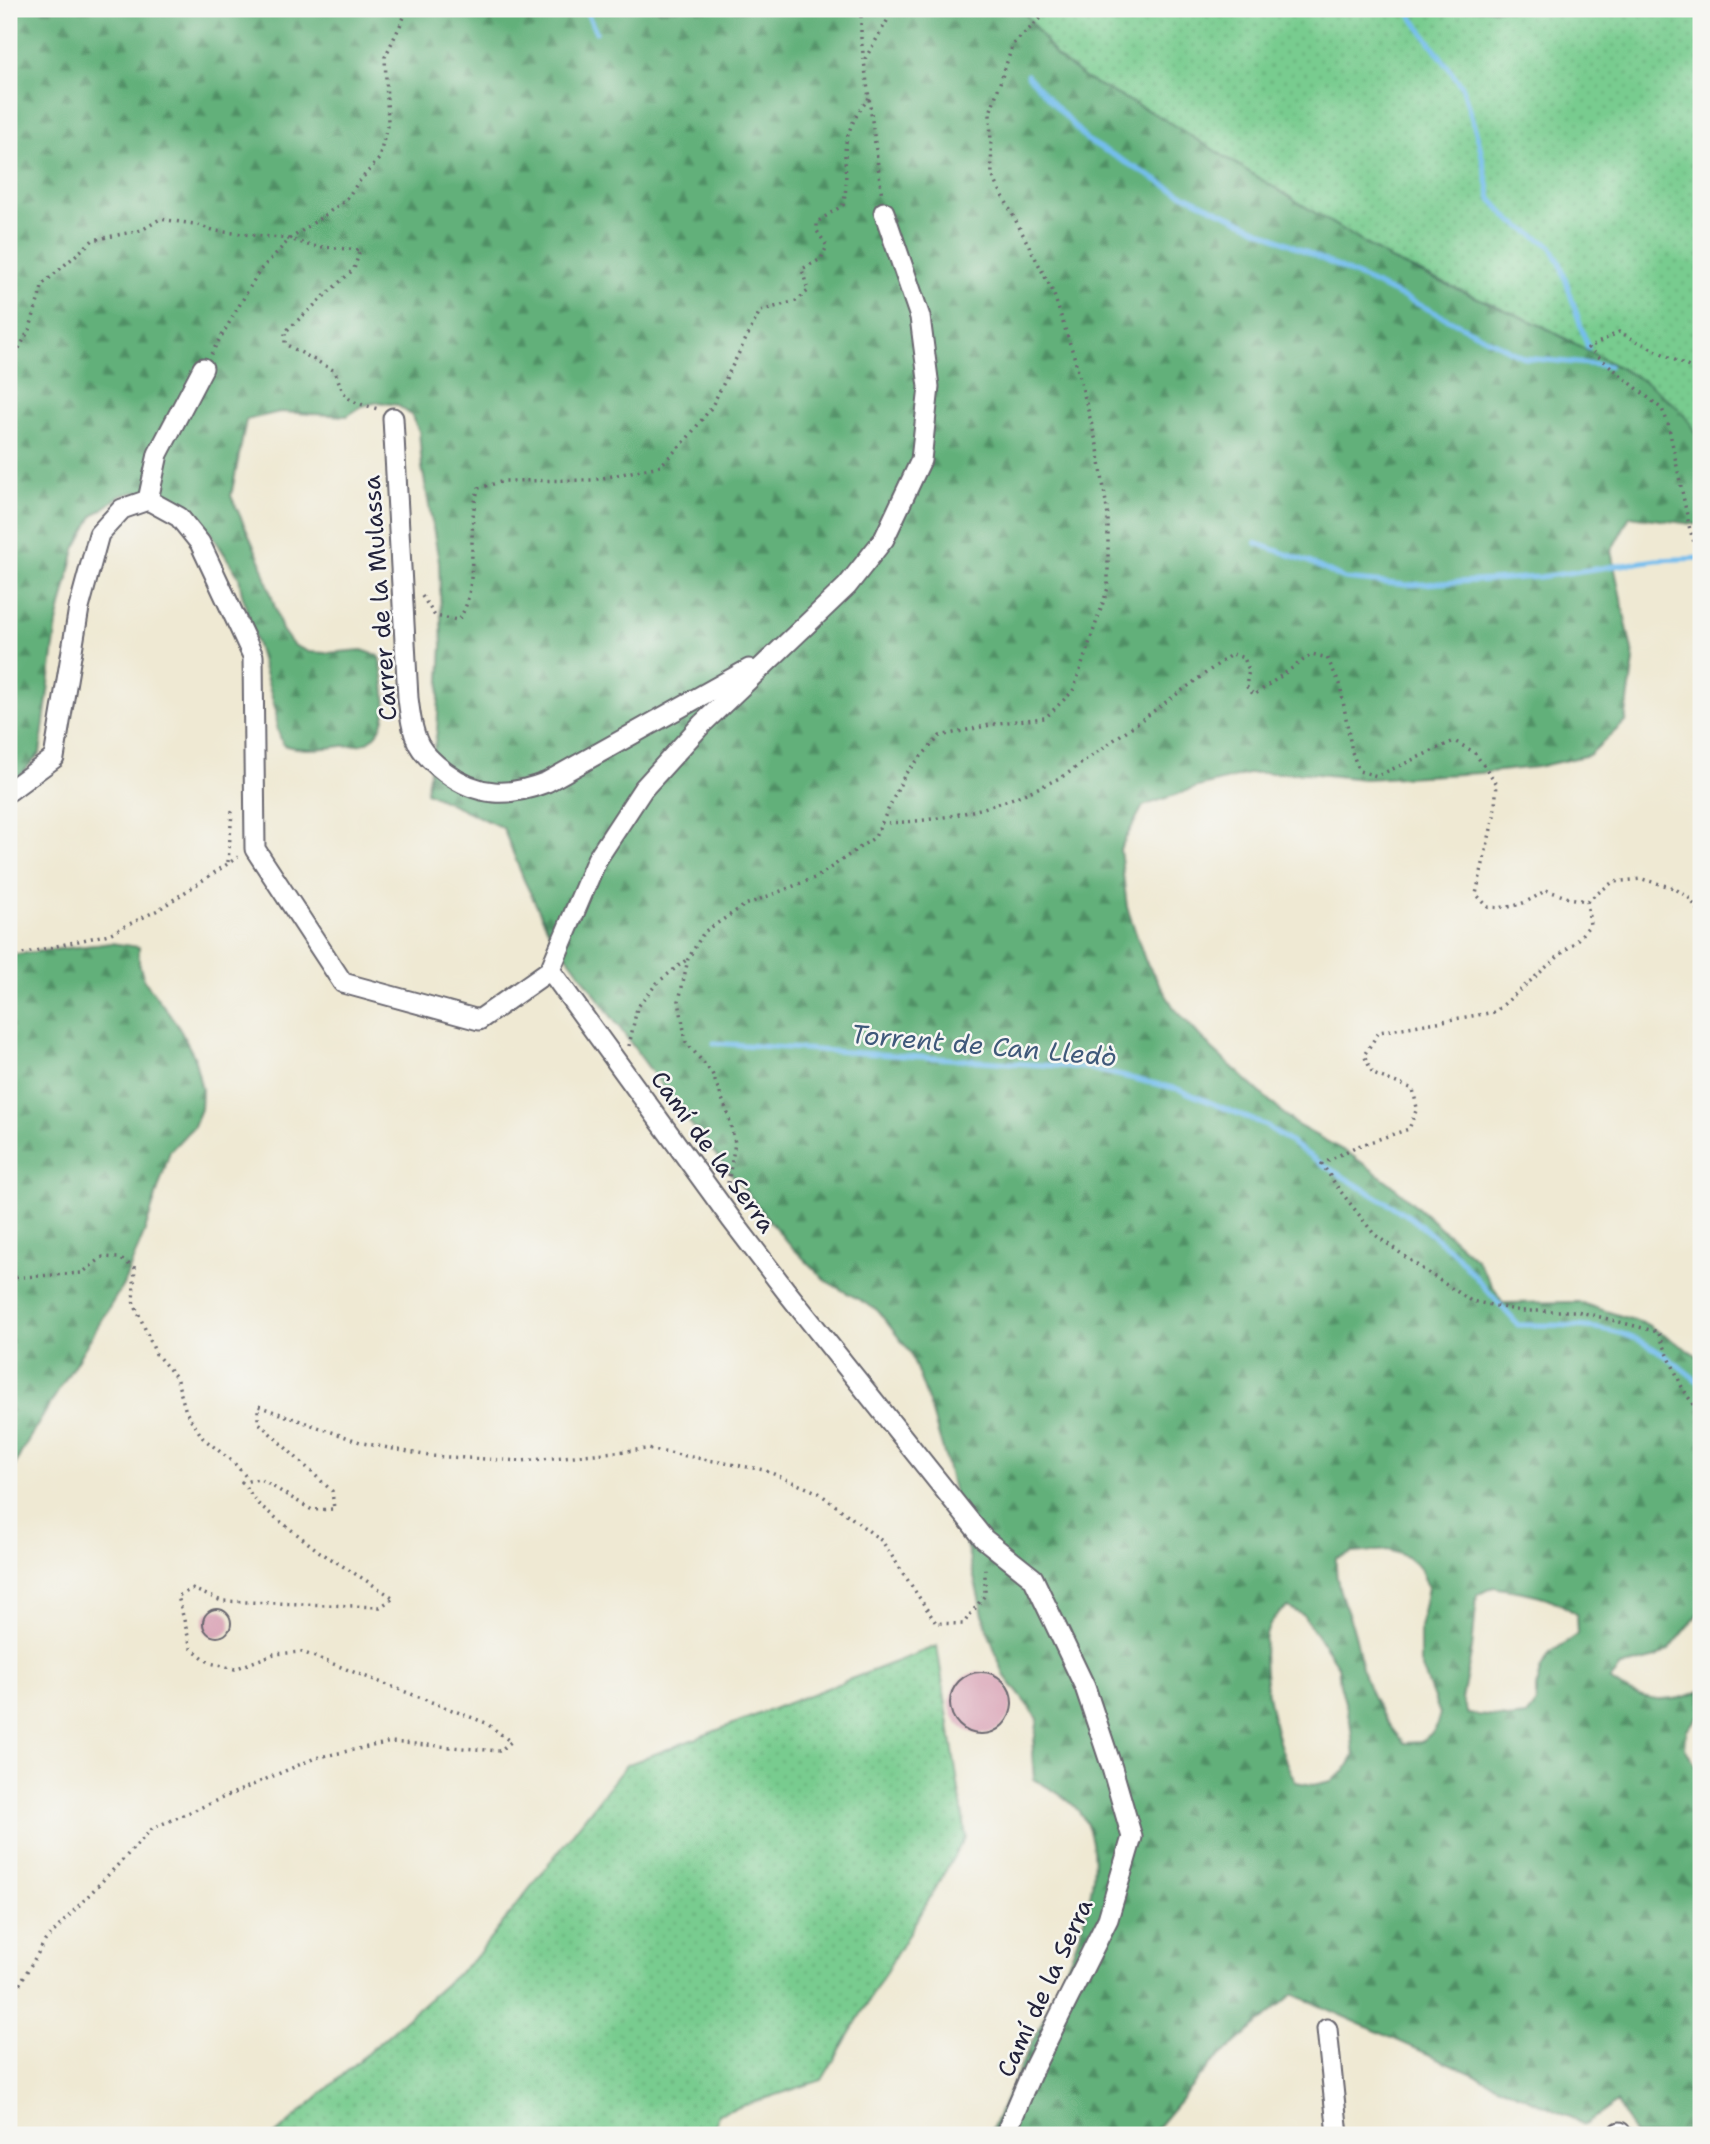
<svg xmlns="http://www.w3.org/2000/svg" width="1710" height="2144" font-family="'Shantell Sans',sans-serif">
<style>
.grass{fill:url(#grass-dots);stroke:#4d7765;stroke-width:2}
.forest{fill:url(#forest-firs);stroke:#42695a;stroke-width:2;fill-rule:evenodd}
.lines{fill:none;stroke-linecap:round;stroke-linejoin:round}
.stream{stroke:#75beee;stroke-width:5}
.building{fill:#d9a2b5}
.minor-casing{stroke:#6a6870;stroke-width:23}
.path{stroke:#6a6870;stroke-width:3.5;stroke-dasharray:2 5;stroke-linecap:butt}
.minor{stroke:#fff;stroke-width:19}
.labels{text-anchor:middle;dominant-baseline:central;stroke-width:5;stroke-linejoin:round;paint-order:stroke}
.street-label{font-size:24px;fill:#22223b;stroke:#f6f6f2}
.water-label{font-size:26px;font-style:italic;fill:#3f597a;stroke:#f6f6f2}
</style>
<defs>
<pattern id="grass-dots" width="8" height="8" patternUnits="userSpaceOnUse" patternTransform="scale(1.75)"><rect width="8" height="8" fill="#78cc8f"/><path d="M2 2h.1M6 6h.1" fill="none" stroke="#68af7c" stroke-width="1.8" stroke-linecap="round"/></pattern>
<pattern id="forest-firs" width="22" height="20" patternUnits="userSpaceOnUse" patternTransform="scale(1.75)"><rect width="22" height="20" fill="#62b07a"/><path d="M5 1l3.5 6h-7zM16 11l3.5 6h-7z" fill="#508f65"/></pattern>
</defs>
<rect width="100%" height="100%" fill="#f6f6f2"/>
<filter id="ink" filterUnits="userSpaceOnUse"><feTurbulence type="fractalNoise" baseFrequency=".0143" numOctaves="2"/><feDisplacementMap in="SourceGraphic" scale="14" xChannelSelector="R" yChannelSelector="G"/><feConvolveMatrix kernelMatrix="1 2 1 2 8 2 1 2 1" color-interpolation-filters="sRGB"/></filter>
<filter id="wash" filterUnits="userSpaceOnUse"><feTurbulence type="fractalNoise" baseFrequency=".00686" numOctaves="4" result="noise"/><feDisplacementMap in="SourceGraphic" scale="28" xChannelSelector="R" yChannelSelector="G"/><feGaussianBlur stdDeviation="1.57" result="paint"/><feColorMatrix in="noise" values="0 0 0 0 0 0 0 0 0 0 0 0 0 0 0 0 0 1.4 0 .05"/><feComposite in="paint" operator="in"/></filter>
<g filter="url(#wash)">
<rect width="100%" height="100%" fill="#efe9d3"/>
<path class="grass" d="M1022,9H1701V446L1679,409L1649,384L1544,327L1393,261L1157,115L1086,79L1056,56Z
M937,1646L966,1836L822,2080L718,2114L713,2135H275L476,1957L626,1765Z"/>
<path class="forest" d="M9,9H1022L1056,56L1086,79L1157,115L1393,261L1544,327L1649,384L1679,409L1691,424L1700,441L1701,525L1630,516L1611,551L1634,660L1625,722L1589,755L1537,767L1480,773L1364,779L1307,773H1252L1198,787L1143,806L1120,849L1127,907L1145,960L1174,1008L1212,1049L1295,1124L1350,1154L1390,1183L1476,1259L1503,1303L1578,1302L1646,1324L1701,1358V1611L1670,1649L1656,1658L1621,1667L1610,1680C1639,1702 1667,1706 1701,1691V1715L1687,1729L1685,1748L1701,1774V2013L1692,2042L1701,2075V2135H1635L1617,2102L1585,2124L1293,1994L1210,2065L1151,2135H989C1006,2099 1022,2063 1039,2028C1063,1974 1113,1882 1086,1823C1076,1801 1054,1791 1034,1779L1032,1753L1038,1719L1004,1675L985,1623L945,1457L929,1403L910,1352L877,1310L826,1281L787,1242L681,1112L549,931L524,880L503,828L426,792L437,731L442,646L439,561L422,467L419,431L411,415L397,405L379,402L362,406L347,416L280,412L246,420L231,496L261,562L282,630L293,645L309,652L327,653L362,650L379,656C384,681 395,725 368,742C361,746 350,745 342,746C321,749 303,751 283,745L277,728L276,711L242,594L239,577L209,530L169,496L136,492L120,496L93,516L75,549L57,623L40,753L18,778L9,779ZM1389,1550L1407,1557L1420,1568L1428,1587L1420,1627V1663L1440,1714L1435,1730L1421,1742L1404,1743C1384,1721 1369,1696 1362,1668C1359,1655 1358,1643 1354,1631C1346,1606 1334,1585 1336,1558L1353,1553ZM1493,1587C1526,1593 1549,1593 1577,1615L1578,1634L1550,1653L1541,1668L1536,1686V1703L1526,1716L1508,1718L1468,1714L1462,1699L1472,1649L1477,1595ZM1288,1607L1303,1615L1338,1666L1340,1684L1350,1721L1354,1756L1345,1771L1331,1781L1313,1785L1296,1782C1277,1753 1257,1665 1267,1632C1271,1620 1277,1614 1288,1607Z
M111,943L139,947V963L144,980L177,1024L194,1056L202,1090L201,1109L194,1126L170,1151L145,1231L123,1285L24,1447L9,1477V955Z"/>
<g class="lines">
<path class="stream" d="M585,9L596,32
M1406,9L1462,86L1479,142L1491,199L1510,220L1551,246L1560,263L1588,348
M1027,75L1087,140L1172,189L1424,307L1525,358L1609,366
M1256,543L1309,562L1344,579L1407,585L1540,577L1656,560L1701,558
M714,1043L1087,1068L1178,1089L1265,1125L1322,1164L1410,1217L1454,1253L1518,1325C1550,1325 1598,1324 1628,1336C1656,1346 1679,1366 1701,1384"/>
</g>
<g id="blocks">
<path class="building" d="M203 1623a14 14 0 1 1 28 0a14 14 0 1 1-28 0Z
M950 1703a31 31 0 1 1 62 0a31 31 0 1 1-62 0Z"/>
</g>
</g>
<g filter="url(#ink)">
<use href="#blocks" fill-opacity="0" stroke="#6a6870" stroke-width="2"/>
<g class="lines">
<defs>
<path id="minor" d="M393,418L408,698C410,714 412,731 419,745C425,756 436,765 445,772C478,797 509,797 547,782L749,669
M148,500L158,454L203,368
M9,791L54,758L79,608L99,534L122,509L148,500L179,517L200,543L253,656L255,849L343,983L479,1020L550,970
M550,970L731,1219L786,1291L984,1539L1033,1578L1085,1687L1112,1768L1132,1837L1108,1919L1034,2067L1005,2135
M550,970L597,859L643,789L702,724L847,586L884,539L921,460L929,387L920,317L884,212
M1327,2029L1338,2135
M1620,2132L1621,2135"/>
</defs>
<use href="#minor" class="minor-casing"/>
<path class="path" d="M861,9V38L882,196
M865,59L894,9
M211,354L260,270L290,239L345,201L357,184L379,159L388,122L385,57L408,9
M9,367L30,328L43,284L93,240L142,230L160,219L194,224L216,231L290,239L311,246L360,250L354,269L285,332V344L335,371C346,402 346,400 378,409
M1701,373L1619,332L1588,348L1662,409L1668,423L1690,530L1701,563
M422,596L435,616L458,620C482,591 464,524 479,488L504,481L593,480L660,466L686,440L711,408L760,311L796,301L808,291L802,269L821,259L827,246L817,231V222L843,205C848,186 845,174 845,154C845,133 856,114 869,98
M881,823C948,822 1008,805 1067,774L1232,654L1244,658L1249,670L1246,686L1254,695L1312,654L1327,658L1340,684L1352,752L1359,771L1377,776L1454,741L1474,752L1497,784L1494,816L1476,894L1488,907C1513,909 1525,904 1546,890L1569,898L1587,901L1613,882L1642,879L1674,888L1689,898L1701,913
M228,862L232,812L235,807
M1587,901L1590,925L1576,941L1495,1012L1379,1032L1364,1055L1373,1074L1413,1089L1417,1108L1409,1129L1355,1147L1322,1164L1338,1188L1374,1234L1421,1268L1471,1301L1521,1311H1577L1658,1332L1682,1387L1701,1417
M9,957L109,934L158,910L238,857
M629,1046L637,1008L657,983L686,960
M728,1183L735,1143L728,1114L712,1073L686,1042L679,1001L688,959L704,932L745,905L817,877L875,837L905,774L940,736L999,723L1045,718L1073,691L1108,588V516L1098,449L1074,356L1053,292L992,175L990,113L1013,44L1051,9
M9,1278L82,1273L103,1257L119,1258L135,1268L133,1301L156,1354L176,1377L186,1412L203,1438L234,1463L249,1480
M9,2002L45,1941L153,1828L315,1758L391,1742L499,1751L511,1742L486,1723L302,1652L274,1654L235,1669L210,1663L191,1648L178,1596L192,1589L222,1601L380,1607L394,1598L320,1552L258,1504L242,1482L260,1479L312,1510L334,1509L332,1491L258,1422V1406L363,1443L429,1456L522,1461L647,1449L764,1470L819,1493L882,1541L936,1623L963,1624L985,1595V1564"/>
<use href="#minor" class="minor"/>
</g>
</g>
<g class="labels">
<g class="street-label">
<text transform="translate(380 598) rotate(-94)">Carrer de la Mulassa</text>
<text transform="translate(713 1152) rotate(54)">Camí de la Serra</text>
<text transform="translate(1045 1988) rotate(-65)">Camí de la Serra</text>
</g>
<g class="water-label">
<text transform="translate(984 1045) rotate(5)">Torrent de Can Lledò</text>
</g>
</g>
<rect width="1710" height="2144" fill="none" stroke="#f6f6f2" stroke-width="35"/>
</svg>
